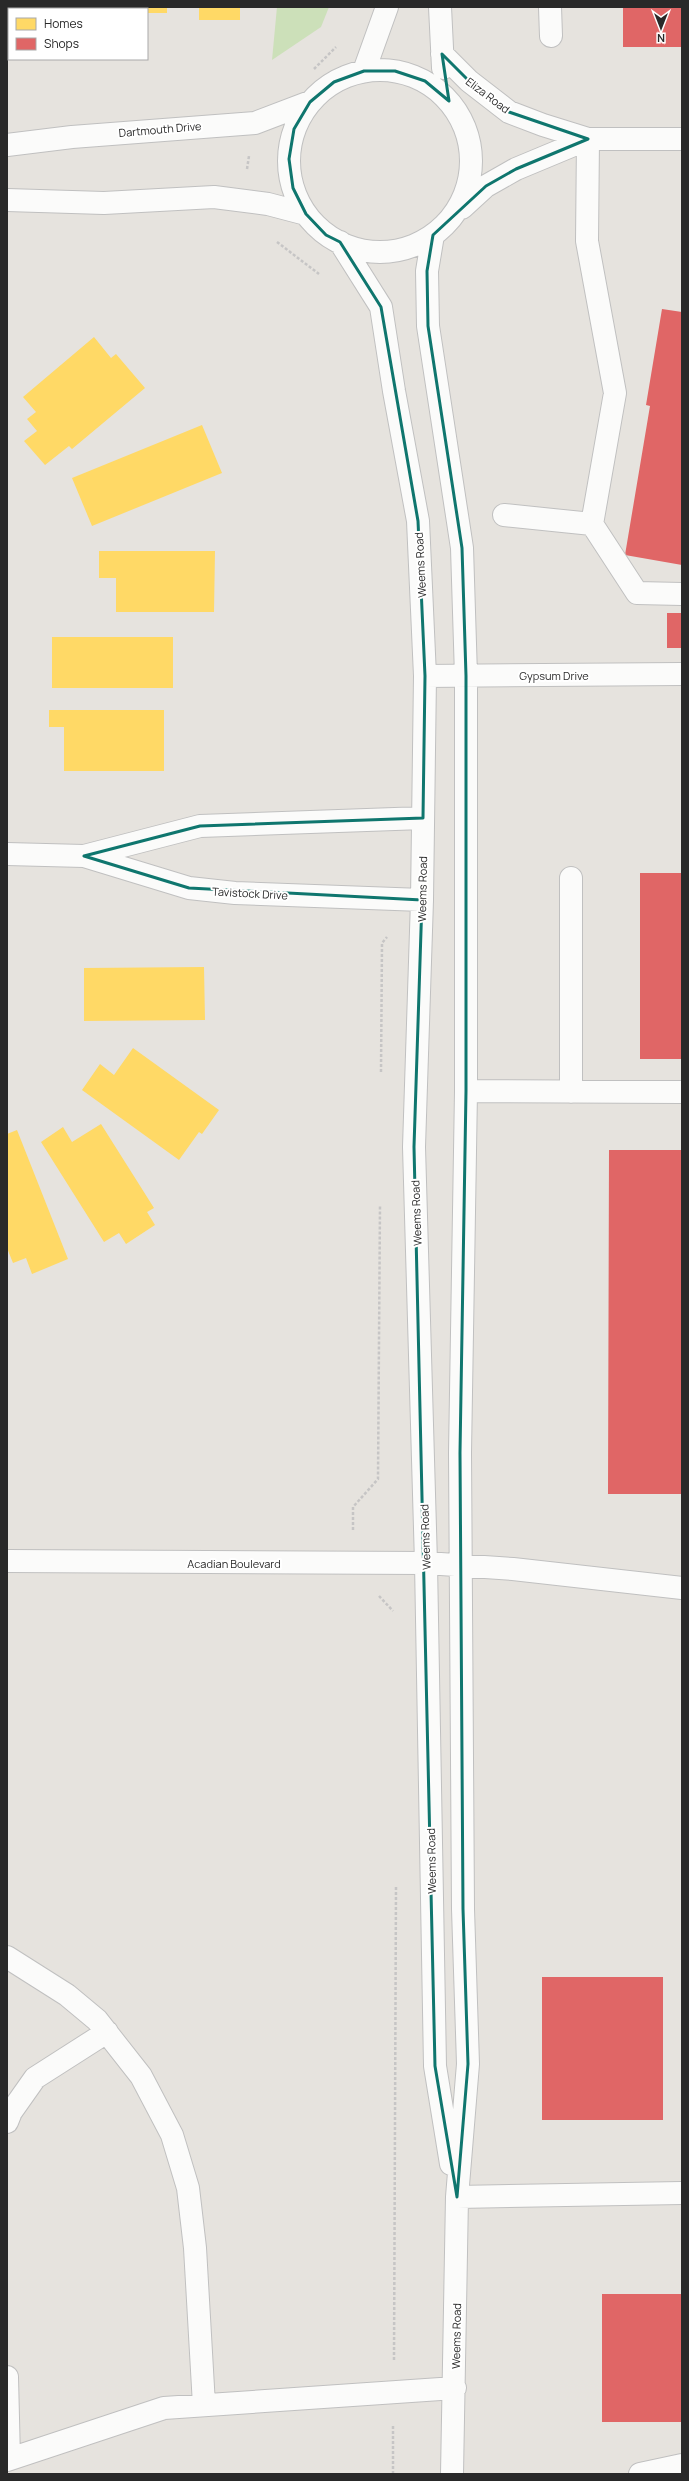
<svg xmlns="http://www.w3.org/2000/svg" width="689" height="2481" font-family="Manrope,sans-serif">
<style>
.green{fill:#cce0b9}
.homes{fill:#ffd966}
.shops{fill:#e06666}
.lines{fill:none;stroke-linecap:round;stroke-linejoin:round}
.minor-casing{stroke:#c0c0c0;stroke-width:24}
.path{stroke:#c6c5c5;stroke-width:2.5;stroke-dasharray:3 2;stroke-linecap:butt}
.minor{stroke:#fbfbfa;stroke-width:22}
.marked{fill:none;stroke:#0f766e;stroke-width:3;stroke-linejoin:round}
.labels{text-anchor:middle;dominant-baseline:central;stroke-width:4;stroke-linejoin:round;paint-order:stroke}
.street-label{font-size:11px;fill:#292929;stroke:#fff}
</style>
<rect width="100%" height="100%" fill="#e6e3de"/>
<path class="green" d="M277,7H329L321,27L272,60Z"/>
<path class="homes" d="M7,7H50V9H9V26H7Z
M89,7H167V13H147V9H89Z
M199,7H240V20H199Z
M94,337L111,358L116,354L145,388L72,449L69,446L45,465L24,441L37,431L27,419L36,412L23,397Z
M202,425L222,473L92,526L72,478Z
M99,551H215L214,612H116V578H99Z
M52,637H173V688H52Z
M49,710H164V771H64V727H49Z
M204,967L205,1020L84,1021V968Z
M133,1048L219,1110L202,1134L199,1132L179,1160L82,1090L100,1064L114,1075Z
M101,1124L154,1208L147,1212L155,1225L126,1244L119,1233L104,1242L41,1142L63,1127L72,1142Z
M17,1130L68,1259L32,1274L26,1258L13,1263L7,1248V1134Z"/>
<path class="shops" d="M623,7H682V47H623Z
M662,309L682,312V565L625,555L650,406L646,405Z
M667,613H682V648H667Z
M640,873H682V1059H640Z
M609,1150H682V1494H608Z
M542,1977H663V2120H542Z
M602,2294H682V2422H602Z"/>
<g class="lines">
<defs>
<path id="minor" d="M440,7L443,68
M550,7L551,36
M442,54L469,81L509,112L543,125L588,139H682
M289 161a91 91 0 1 1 182 0a91 91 0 1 1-182 0Z
M364,71L387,7
M588,139L587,241L615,393L592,524L637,593L682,594
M7,145L72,137L255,123L310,102
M7,200L104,203L214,197L268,204L306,214
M462,208L486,186L516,169L588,139
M433,235L427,271L428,326L462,548L466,676V1091L460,1453L463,1909L468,2064L457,2197L452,2474
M340,242L381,307L394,391L418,521L425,676L422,900L414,1147L426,1563L435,2066L451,2164
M504,515L592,524
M425,676L682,674
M7,854L84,856L200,826L423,818
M84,856L189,888L235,893L422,900
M571,878V1092
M466,1091L682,1092
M7,1561L426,1563L513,1569L682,1588
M7,1957L67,1995L97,2020L141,2076L172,2135L188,2188L195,2248L204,2405
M7,2122L11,2112L35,2078L107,2032
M457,2197L682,2193
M7,2377L9,2459
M7,2460L164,2408L455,2388
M640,2474L682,2465"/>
</defs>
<use href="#minor" class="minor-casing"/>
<path class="path" d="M314,69L336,47
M247,169L249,156
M277,242L319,274
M381,1072L382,943L387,937
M353,1530V1507L378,1479L380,1205
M379,1596L393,1611
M394,2360L396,1885
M393,2474V2425"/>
<use href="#minor" class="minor"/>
</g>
<path class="marked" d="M442,54L469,81L509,112L588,139L516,169L486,186L433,235L427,271L428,326L462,548L466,676V1091L460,1453L463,1909L468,2064L457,2197L435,2066L414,1147L422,900L189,888L84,856L200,826L423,818L425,676L418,521L381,307L340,242L326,235L306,214L293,188L289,159L294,129L310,102L334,82L364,71H395L425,81L449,101Z"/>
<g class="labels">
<g class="street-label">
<text transform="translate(488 95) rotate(37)">Eliza Road</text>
<text transform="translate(160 129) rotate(-5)">Dartmouth Drive</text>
<text transform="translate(420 565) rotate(-93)">Weems Road</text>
<text x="554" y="675">Gypsum Drive</text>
<text transform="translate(422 889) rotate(-89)">Weems Road</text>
<text transform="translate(250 893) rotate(3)">Tavistock Drive</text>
<text transform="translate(416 1213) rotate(-92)">Weems Road</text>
<text transform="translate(425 1537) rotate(-92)">Weems Road</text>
<text x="234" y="1563">Acadian Boulevard</text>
<text transform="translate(431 1861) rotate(-91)">Weems Road</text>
<text transform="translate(456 2336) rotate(-89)">Weems Road</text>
</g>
</g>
<rect width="689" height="2481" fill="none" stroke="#292929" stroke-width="16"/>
<rect x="8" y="8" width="140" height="52" fill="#ffffff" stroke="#a9a9a9"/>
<rect x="16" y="18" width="20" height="12" fill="#ffd966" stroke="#a9a9a9"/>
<text x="44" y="28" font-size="12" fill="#292929">Homes</text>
<rect x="16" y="38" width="20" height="12" fill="#e06666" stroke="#a9a9a9"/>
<text x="44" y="48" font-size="12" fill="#292929">Shops</text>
<g transform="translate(661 28) rotate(180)" stroke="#ffffff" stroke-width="3" paint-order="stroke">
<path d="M0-3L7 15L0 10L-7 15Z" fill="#292929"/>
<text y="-6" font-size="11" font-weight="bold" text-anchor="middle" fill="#292929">N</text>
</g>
</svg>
